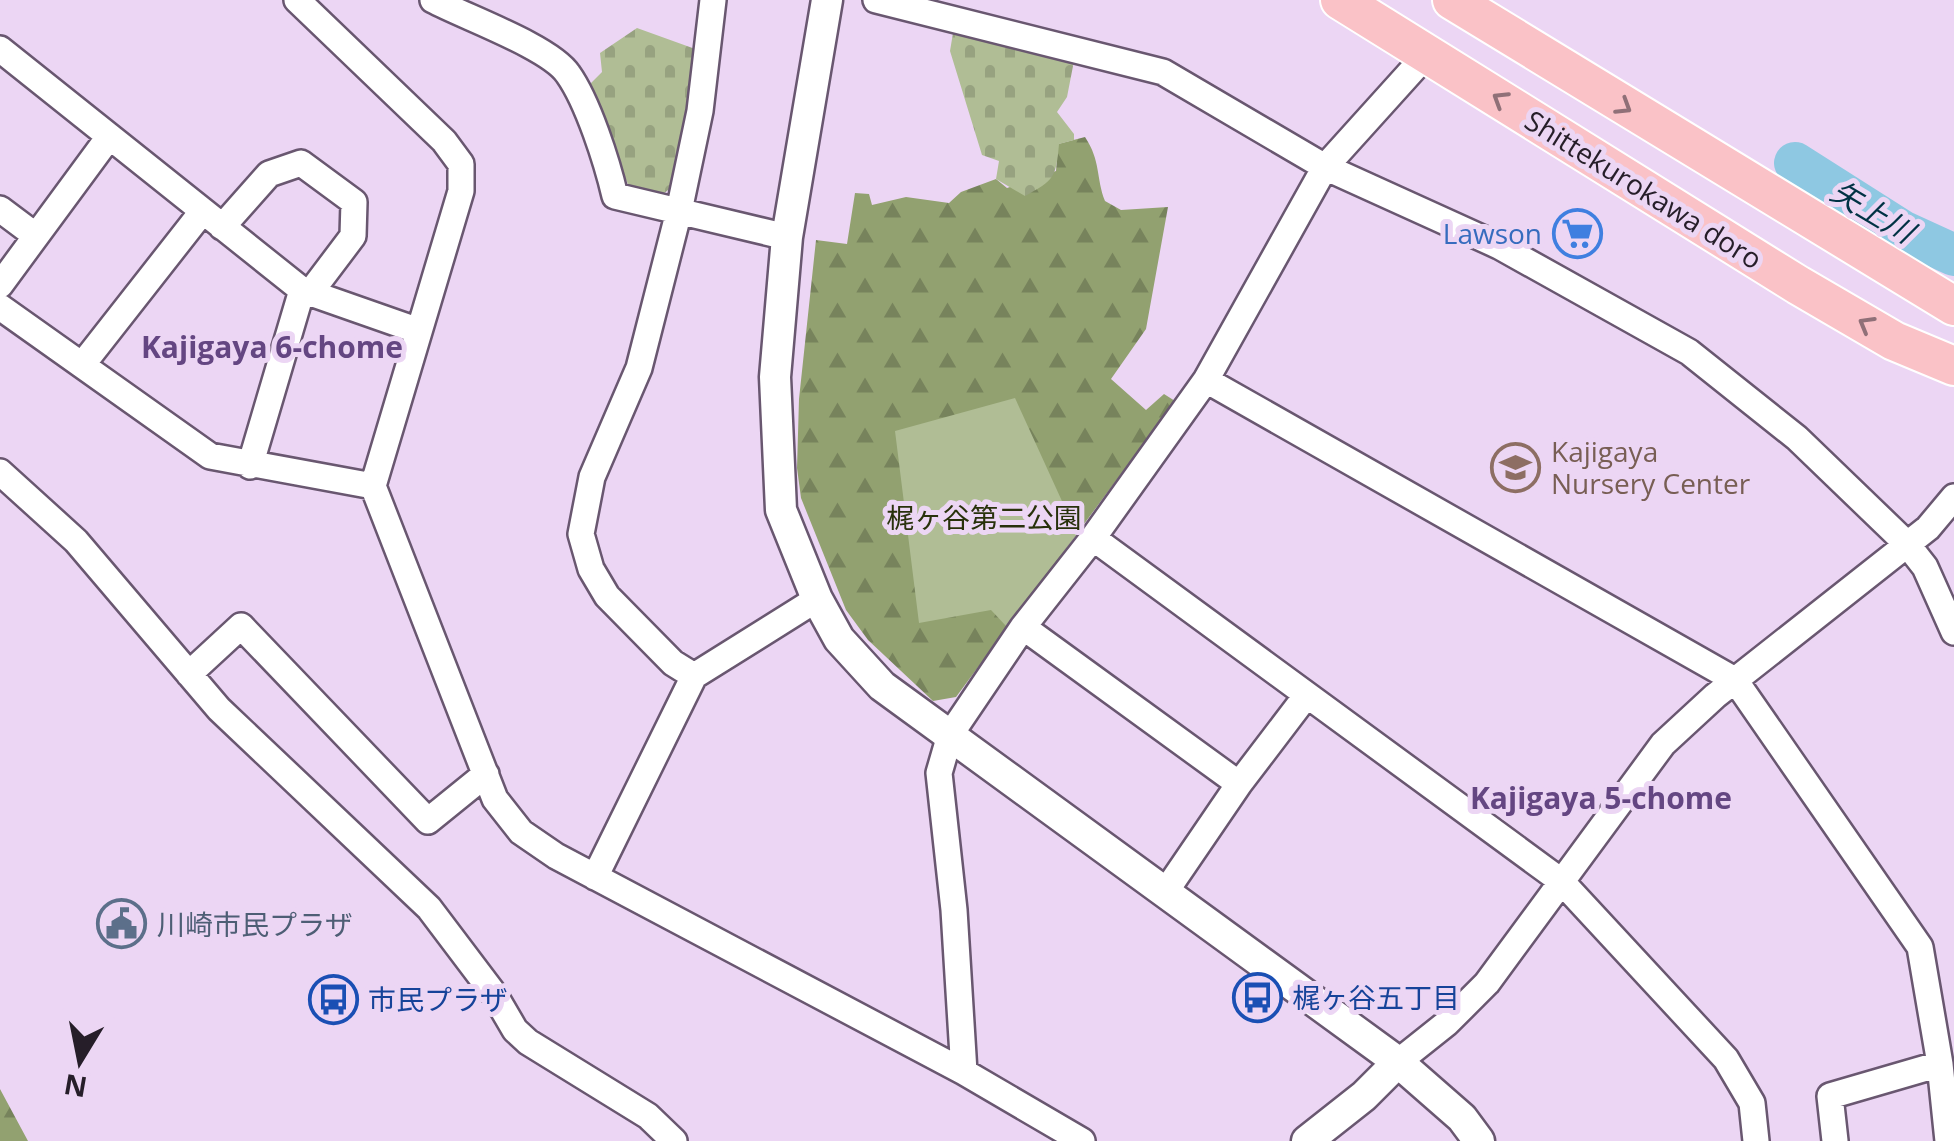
<svg xmlns="http://www.w3.org/2000/svg" width="1954" height="1141" font-family="'Open Sans','Noto Sans JP',sans-serif">
<style>
.forest{fill:url(#forest-firs)}
.cemetery{fill:url(#cemetery-stones)}
.park{fill:#b0bd95}
.lines{fill:none;stroke-linecap:round;stroke-linejoin:round}
.river{stroke:#8ec8e2;stroke-width:42}
.minor-casing{stroke:#695770;stroke-width:30}
.tertiary-casing{stroke:#695770;stroke-width:35}
.primary-casing{stroke:#fff;stroke-width:42}
.minor{stroke:#fff;stroke-width:25}
.tertiary{stroke:#fff;stroke-width:30}
.primary{stroke:#fac2c7;stroke-width:38}
.oneway{stroke:#907078}
.labels{text-anchor:middle;dominant-baseline:central;stroke-width:10;stroke-linejoin:round;paint-order:stroke}
.street-label{font-size:28px;fill:#261e29;stroke:#ecd6f4}
.shop-label{font-size:28px;fill:#366cbe;stroke:#ecd6f4;text-anchor:end}
.education-label{font-size:28px;fill:#785e54;stroke:#ecd6f4;text-anchor:start}
.park-label{font-size:28px;fill:#28310b;stroke:#ecd6f4}
.service-label{font-size:28px;fill:#4e5e75;stroke:#ecd6f4;text-anchor:start}
.transit-label{font-size:28px;fill:#164399;stroke:#ecd6f4;text-anchor:start}
.water-label{font-size:30px;font-style:italic;fill:#003244;stroke:#ecd6f4}
.neighbourhood-label{font-size:30px;font-weight:bold;fill:#644682;stroke:#ecd6f4}
</style>
<defs>
<pattern id="forest-firs" width="22" height="20" patternUnits="userSpaceOnUse" patternTransform="scale(2.5)"><rect width="22" height="20" fill="#92a170"/><path d="M5 1l3.5 6h-7zM16 11l3.5 6h-7z" fill="#77835c"/></pattern>
<pattern id="cemetery-stones" width="16" height="16" patternUnits="userSpaceOnUse" patternTransform="scale(2.5)"><rect width="16" height="16" fill="#b0bd95"/><path d="M2 7V4a2 2 0 0 1 4 0v3zM10 15v-3a2 2 0 0 1 4 0v3z" fill="#97a280"/></pattern>
</defs>
<rect width="100%" height="100%" fill="#ecd6f4"/>
<path class="forest" d="M1085,137C1101,161 1096,178 1105,201L1121,210L1168,207L1146,329L1111,379L1146,410L1164,394L1175,401L956,697L933,701L868,640L846,610L801,498L797,468L799,399L816,240L847,244L855,193L869,194L872,205L906,197L949,203L961,192L996,179L1007,188L1056,171L1058,144Z
M0,1089L28,1141H0Z"/>
<path class="cemetery" d="M637,28L698,50L696,95L673,186L662,195L630,189L587,87L602,72L600,53Z
M953,33L1074,61L1067,97L1057,112L1074,134V140L1059,144C1056,178 1054,180 1025,196L996,179L999,161L982,155L950,51Z"/>
<path class="park" d="M1015,398L1077,534L1006,626L991,610L919,623L895,431Z"/>
<g class="lines">
<path class="river" d="M1795,163L1902,231L1954,255"/>
<defs>
<path id="minor" d="M297,0L444,141L461,164V191L373,486L495,799L521,832L556,856L964,1072L1082,1141
M433,0C465,17 550,47 568,74C588,102 607,162 615,196L787,237
M876,0L1163,72L1325,167L1499,246L1689,352L1797,438L1907,544L1925,567L1954,632
M0,49L302,290L419,331
M0,209L36,236
M222,227L269,174L301,163L354,202L353,236L310,293
M0,285L109,137
M0,307L210,456L373,486
M82,365L202,212
M1206,380L1735,680L1920,947L1940,1064L1948,1141
M250,466L302,290
M0,472L76,541L219,709L429,908L494,994L515,1030L528,1042L648,1116L674,1141
M1093,538L1561,881L1726,1059L1752,1103L1756,1141
M1023,627L1239,784
M189,674L241,626L428,821L486,774
M694,676L673,663L607,596L591,569L581,534L592,477L639,368L679,211L700,111L713,0
M595,877L694,676L817,599
M1166,891L1239,784L1306,696
M1398,1062L1447,1023L1487,983L1663,744L1715,696L1928,528L1954,497
M964,1072L954,910L939,773L950,735L1023,627L1093,538L1206,380L1325,167L1427,54
M1835,1141L1830,1096L1940,1064"/>
<path id="tertiary" d="M827,0L787,237L775,377L781,510L817,599L839,639L882,686L1398,1062L1462,1118L1479,1141
M1307,1141L1364,1096L1398,1062"/>
<path id="primary" d="M1340,0L1798,285L1894,341L1954,366
M1452,0L1954,306"/>
</defs>
<use href="#minor" class="minor-casing"/>
<use href="#tertiary" class="tertiary-casing"/>
<use href="#primary" class="primary-casing"/>
<use href="#minor" class="minor"/>
<use href="#tertiary" class="tertiary"/>
<use href="#primary" class="primary"/>
</g>
<defs><path id="oneway-chevron" d="M-2-3.5L2.5 0L-2 3.5" fill="none" stroke-width="1.6" stroke-linecap="round" stroke-linejoin="round" transform="scale(2.5)"/></defs>
<g class="oneway">
<use href="#oneway-chevron" transform="translate(1500 99) rotate(-148)"/>
<use href="#oneway-chevron" transform="translate(1624 107) rotate(32)"/>
<use href="#oneway-chevron" transform="translate(1866 324) rotate(-150)"/>
</g>
<defs>
<symbol id="supermarket-ring" viewBox="-11 -11 22 22"><circle r="9.5" fill="#ecd6f4" stroke="#3f7fe0" stroke-width="1.5"/><path d="M-6-5.5h2.5l.6 2H6L4.5 2H-2.5L-4.4-4H-6ZM-1.5 3.2a1.3 1.3 0 1 0 .1 0ZM3 3.2a1.3 1.3 0 1 0 .1 0Z" fill="#3f7fe0"/></symbol>
<symbol id="school-ring" viewBox="-11 -11 22 22"><circle r="9.5" fill="#ecd6f4" stroke="#8d6e63" stroke-width="1.5"/><path d="M0-5L7-2L0 1L-7-2ZM-4 1L0 2.5L4 1V4Q0 6-4 4Z" fill="#8d6e63"/></symbol>
<symbol id="civic-ring" viewBox="-11 -11 22 22"><circle r="9.5" fill="#ecd6f4" stroke="#5c6f8a" stroke-width="1.5"/><path d="M-.6-6.5H3V-4.5H.6V-3L4-1V1h2V6H-6V1h2V-1L-.6-3ZM-1.2 2.5V6h2.4V2.5Z" fill="#5c6f8a"/></symbol>
<symbol id="bus-ring" viewBox="-11 -11 22 22"><circle r="9.5" fill="#ecd6f4" stroke="#1a4fb4" stroke-width="1.5"/><path d="M-5-6H5V4H4V6H2V4H-2V6H-4V4H-5ZM-3.5-4V0h7V-4ZM-3.5 1.2v1.5H-2V1.2ZM2 1.2v1.5H3.5V1.2Z" fill="#1a4fb4"/></symbol>
</defs>
<g fill-rule="evenodd">
<use href="#supermarket-ring" x="1550" y="206" width="55" height="55"/>
<use href="#school-ring" x="1488" y="440" width="55" height="55"/>
<use href="#civic-ring" x="94" y="896" width="55" height="55"/>
<use href="#bus-ring" x="1230" y="970" width="55" height="55"/>
<use href="#bus-ring" x="306" y="972" width="55" height="55"/>
</g>
<g class="labels">
<g class="street-label">
<text transform="translate(1644 189) rotate(32)">Shittekurokawa doro</text>
</g>
<g class="shop-label">
<text x="1542" y="233">Lawson</text>
</g>
<g class="education-label">
<text x="1551" y="451">Kajigaya<tspan x="1551" dy="32">Nursery Center</tspan></text>
</g>
<g class="park-label">
<text x="984" y="517">梶ヶ谷第二公園</text>
</g>
<g class="service-label">
<text x="157" y="924">川崎市民プラザ</text>
</g>
<g class="transit-label">
<text x="1292" y="997">梶ヶ谷五丁目</text>
<text x="368" y="999">市民プラザ</text>
</g>
<g class="water-label">
<text transform="translate(1873 211) rotate(31)">矢上川</text>
</g>
<g class="neighbourhood-label">
<text x="272" y="346">Kajigaya 6-chome</text>
<text x="1601" y="797">Kajigaya 5-chome</text>
</g>
</g>
<g transform="translate(80 1061) rotate(190)" stroke="#ecd6f4" stroke-width="8" paint-order="stroke">
<path d="M0-8L18 38L0 25L-18 38Z" fill="#261e29"/>
<text y="-15" font-size="28" font-weight="bold" text-anchor="middle" fill="#261e29">N</text>
</g>
</svg>
